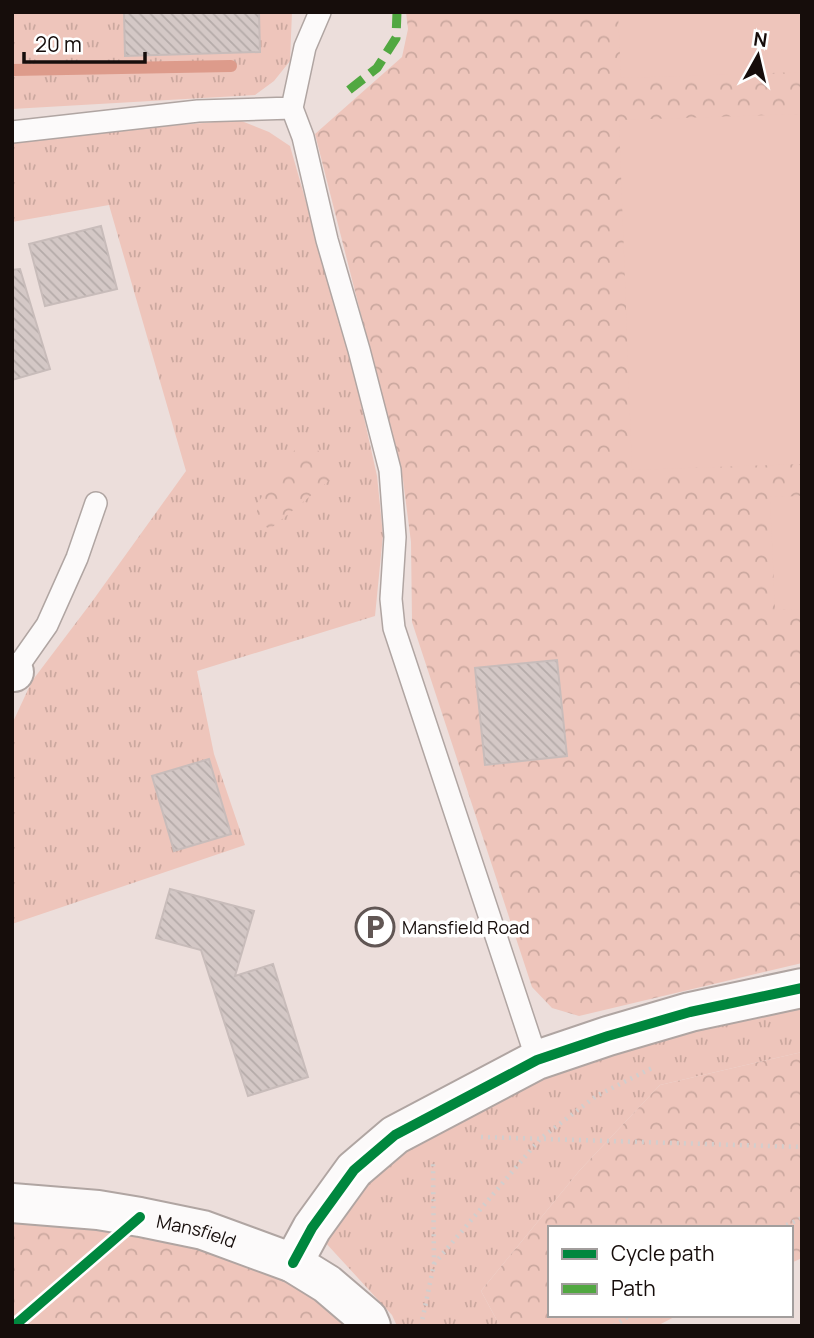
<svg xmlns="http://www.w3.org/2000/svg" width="814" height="1338" font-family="Manrope,sans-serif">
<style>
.grass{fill:url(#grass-tufts)}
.forest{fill:url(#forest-crowns)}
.pitch{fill:#eec5bb}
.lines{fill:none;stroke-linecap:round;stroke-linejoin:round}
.stream{stroke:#dd9b8b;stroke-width:12}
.building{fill:url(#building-back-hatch);stroke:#c8bcba;stroke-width:2}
.service-casing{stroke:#b0a5a2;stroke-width:24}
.minor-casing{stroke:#b0a5a2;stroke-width:42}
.path{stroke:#d2cecd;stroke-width:4.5;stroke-dasharray:2 5;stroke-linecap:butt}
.service{stroke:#fcfafa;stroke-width:21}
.minor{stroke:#fcfafa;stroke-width:38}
.quiet{stroke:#51a841;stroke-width:9;stroke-dasharray:18 9;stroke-linecap:butt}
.cycleway-casing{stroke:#fff;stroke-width:15}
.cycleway{stroke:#00873e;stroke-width:10}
.labels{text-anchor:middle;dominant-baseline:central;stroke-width:7;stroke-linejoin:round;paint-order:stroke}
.poi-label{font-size:18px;fill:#160d0b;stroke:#fff;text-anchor:start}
.street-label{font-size:18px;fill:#160d0b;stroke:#fff}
</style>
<defs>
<pattern id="grass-tufts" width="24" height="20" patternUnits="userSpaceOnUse" patternTransform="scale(1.75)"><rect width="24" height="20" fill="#eec5bb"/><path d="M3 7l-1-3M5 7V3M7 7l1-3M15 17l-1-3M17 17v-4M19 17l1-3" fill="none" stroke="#cba89f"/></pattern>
<pattern id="forest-crowns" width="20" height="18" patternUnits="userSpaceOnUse" patternTransform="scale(1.75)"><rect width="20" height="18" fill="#eec5bb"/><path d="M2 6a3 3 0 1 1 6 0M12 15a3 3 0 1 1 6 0" fill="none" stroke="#cba89f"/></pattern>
<pattern id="building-back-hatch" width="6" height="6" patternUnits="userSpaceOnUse" patternTransform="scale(1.75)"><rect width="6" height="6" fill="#d4c8c6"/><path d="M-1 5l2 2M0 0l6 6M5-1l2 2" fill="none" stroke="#b5aba9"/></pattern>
</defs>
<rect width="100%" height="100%" fill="#ecdedb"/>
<path class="grass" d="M12,12H292L290,61L274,81L255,95L12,109Z
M239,120L269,132L290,146L351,359L377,476L383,535L375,616L197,671L214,754L245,845L12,924V724L32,681L91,603L186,471L109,205L12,222V139Z
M802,988V1052L660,1085L580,1170L481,1291L500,1326H397L392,1315L312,1228L354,1170L537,1060Z"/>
<path class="forest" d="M406,12H802V963L579,1016L552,1008L532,987L412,622L411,542L403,480L315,134L402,57L408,29Z
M306,434L336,475L270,529L255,521L259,501Z
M802,1052V1258L791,1263V1228H550V1315H678L657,1326H500L481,1291L580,1170L660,1085Z
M12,1203L203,1230L363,1326H12Z"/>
<path class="pitch" d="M618,12H802V72L621,78Z
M802,114V464L632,470L619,120Z
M802,496V609L775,610L770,497Z"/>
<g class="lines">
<path class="stream" d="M12,70L231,66"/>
</g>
<path class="building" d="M124,12H259L260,52L125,56Z
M101,226L117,289L45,306L29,244Z
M20,269L50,369L12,380V270Z
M557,660L567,756L485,765L475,668Z
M209,759L231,834L174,851L152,776Z
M170,889L254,911L235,976L273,964L308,1077L248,1096L201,950L156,938Z"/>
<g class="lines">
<defs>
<path id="service" d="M320,12L305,47L292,108L303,137L327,240L359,350L390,470L395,537L391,599L394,628L537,1060
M12,132L198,111L292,108
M14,672L47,625L77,558L96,503"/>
<g id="minor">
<path d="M12,672H14"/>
<path id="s1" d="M12,1203L98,1210L140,1217L203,1230L293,1263L327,1284L368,1319L371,1326"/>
<path d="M293,1263L312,1228L354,1170L395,1135L537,1060L608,1036L690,1012L802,988"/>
</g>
</defs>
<use href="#service" class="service-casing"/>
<use href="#minor" class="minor-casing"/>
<path class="path" d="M481,1137L802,1147
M780,1228L802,1218
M434,1264L540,1139L596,1096L654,1067
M14,1326L100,1251
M421,1326L434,1264L433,1161
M614,1326L630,1315"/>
<use href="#service" class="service"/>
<use href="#minor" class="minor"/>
<path class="quiet" d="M349,90L377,68L396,38L397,12"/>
<defs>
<path id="cycleway" d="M293,1263L312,1228L354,1170L395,1135L537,1060L608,1036L690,1012L802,988
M14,1326L140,1217"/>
</defs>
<use href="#cycleway" class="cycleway-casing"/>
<use href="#cycleway" class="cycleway"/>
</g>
<defs>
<symbol id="parking-ring" viewBox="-11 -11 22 22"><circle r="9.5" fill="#fff" stroke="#615654" stroke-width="1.5"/><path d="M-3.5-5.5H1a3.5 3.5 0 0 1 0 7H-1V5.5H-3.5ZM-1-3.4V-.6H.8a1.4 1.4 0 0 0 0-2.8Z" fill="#615654"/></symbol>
</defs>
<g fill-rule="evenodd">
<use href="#parking-ring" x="353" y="905" width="44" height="44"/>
</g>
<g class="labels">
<g class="poi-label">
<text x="402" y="927">Mansfield Road</text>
</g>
<g class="street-label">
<text stroke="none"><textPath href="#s1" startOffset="187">Mansfield</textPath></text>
</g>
</g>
<rect width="814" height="1338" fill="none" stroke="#160d0b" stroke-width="28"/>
<rect x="548" y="1226" width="245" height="91" fill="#ffffff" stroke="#a29e9d" stroke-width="2"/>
<rect x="562" y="1249" width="35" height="10" fill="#00873e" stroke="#a29e9d" stroke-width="2"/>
<text x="611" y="1261" font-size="21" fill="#160d0b">Cycle path</text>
<rect x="562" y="1284" width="35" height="10" fill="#51a841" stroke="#a29e9d" stroke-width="2"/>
<text x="611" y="1296" font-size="21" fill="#160d0b">Path</text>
<g transform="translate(758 56) rotate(8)" stroke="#ffffff" stroke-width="5" paint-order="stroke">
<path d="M0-5L12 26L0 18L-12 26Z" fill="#160d0b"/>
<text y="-10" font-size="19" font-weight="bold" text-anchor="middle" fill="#160d0b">N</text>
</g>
<path d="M24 52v10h121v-10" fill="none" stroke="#160d0b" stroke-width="3.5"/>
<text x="35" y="52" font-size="21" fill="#160d0b" stroke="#ffffff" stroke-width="5" paint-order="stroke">20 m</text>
</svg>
